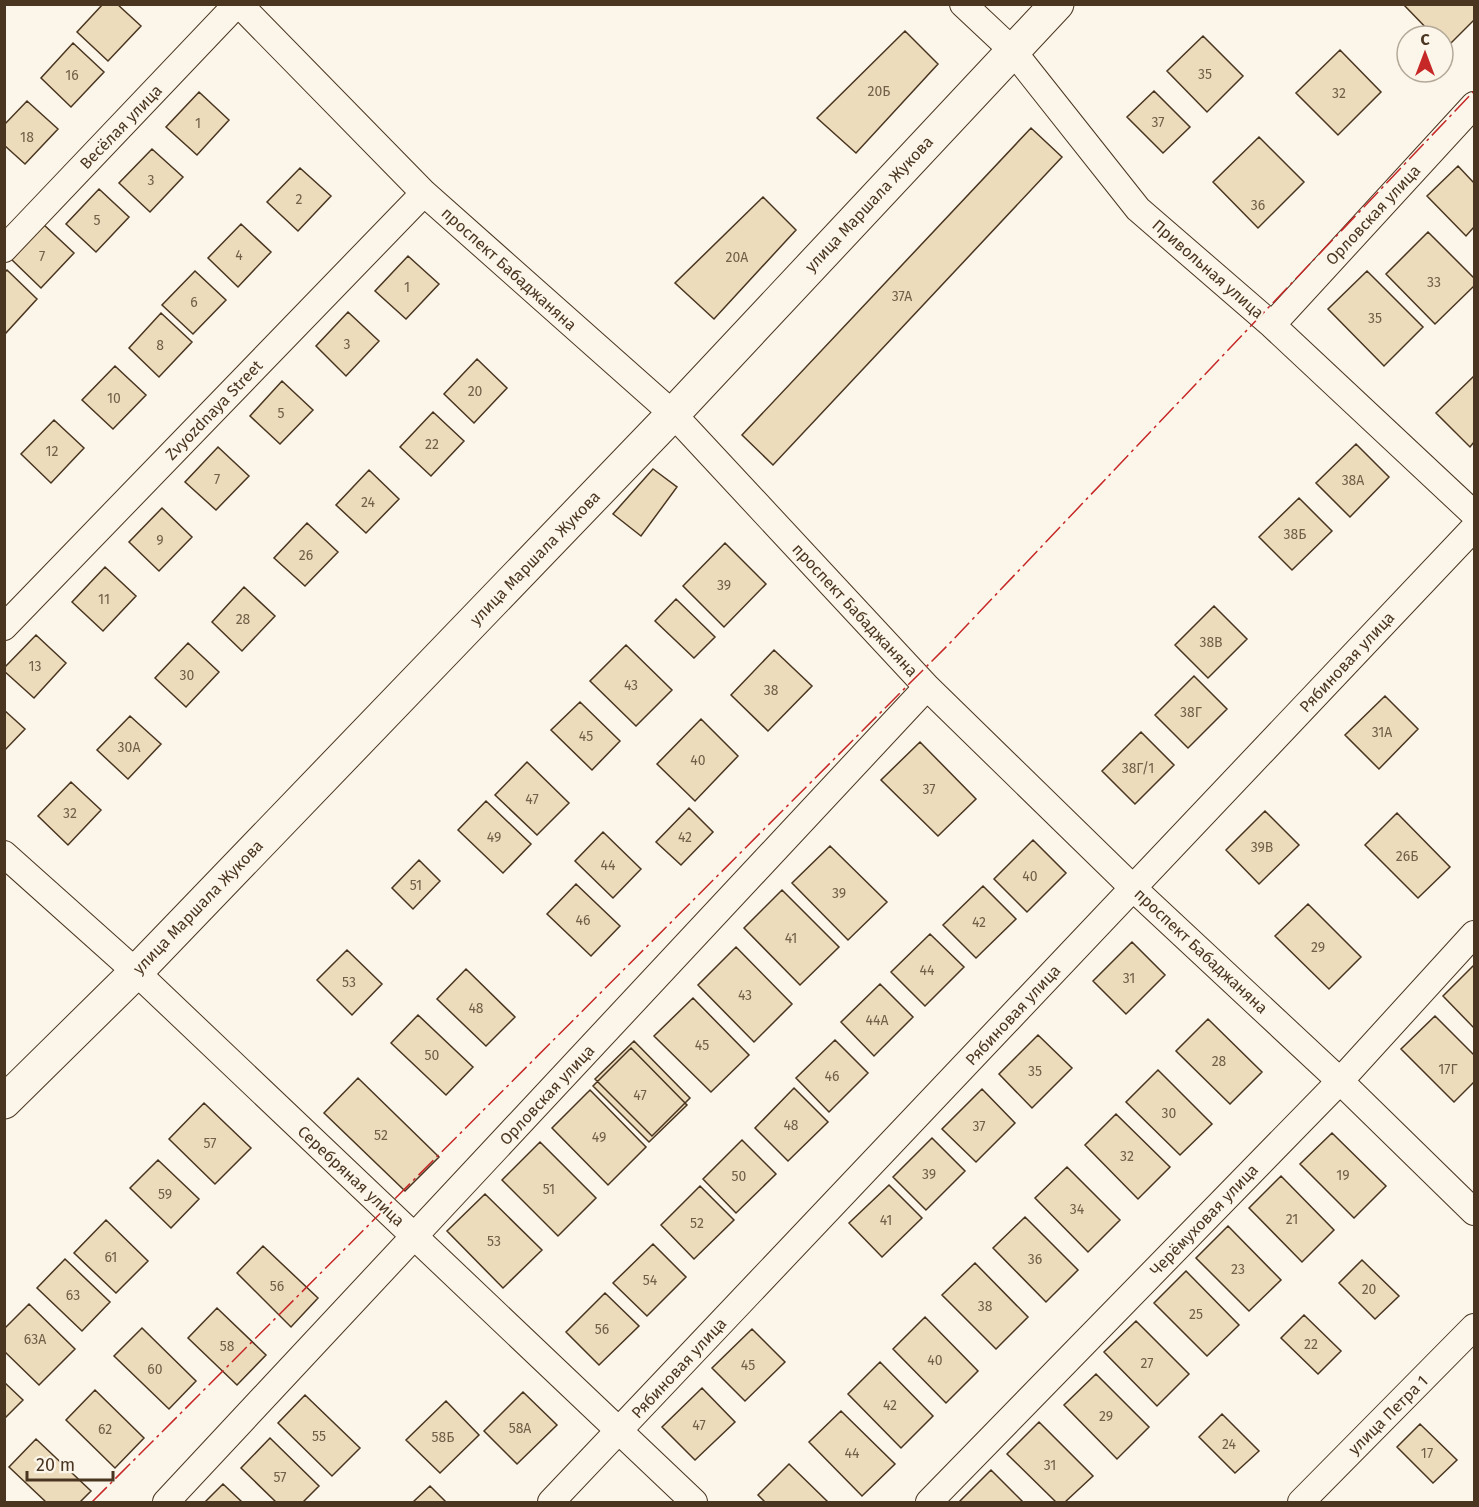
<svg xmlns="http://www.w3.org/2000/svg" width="1479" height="1507" font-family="'Fira Sans',sans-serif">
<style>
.building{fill:#ecdcbc;stroke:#4a3520;stroke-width:1.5}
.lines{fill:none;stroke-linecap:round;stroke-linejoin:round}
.minor-casing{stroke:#4a3520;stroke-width:28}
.secondary-casing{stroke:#4a3520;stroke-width:35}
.minor{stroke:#fbf6e9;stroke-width:26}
.secondary{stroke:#fbf6e9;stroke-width:33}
.power{stroke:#c62828;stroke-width:1.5;stroke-dasharray:21 4.5 3 4.5;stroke-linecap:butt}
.labels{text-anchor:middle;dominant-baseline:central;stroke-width:4.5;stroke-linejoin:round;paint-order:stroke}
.number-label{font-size:14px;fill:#725f47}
.street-label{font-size:16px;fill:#4a3520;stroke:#fbf6e9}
</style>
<rect width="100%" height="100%" fill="#fbf6e9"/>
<path class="building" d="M103,4H117L141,26L108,61L77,32Z
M1403,4H1474V20L1446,48L1443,45V36H1434Z
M905,31L938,64L856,153L817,118Z
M1203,36L1243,76L1207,112L1167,71Z
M73,43L104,72L71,107L41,78Z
M1340,50L1381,92L1338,135L1296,93Z
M1154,91L1190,127L1163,153L1127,117Z
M199,92L229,120L197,155L166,127Z
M27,101L58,129L25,164L4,145V125Z
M1031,128L1062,157L773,465L742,435Z
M1259,137L1304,182L1258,228L1213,182Z
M152,149L183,177L150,212L119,183Z
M1458,166L1474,183V227L1466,236L1427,196Z
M300,168L331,196L298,231L267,202Z
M99,189L129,217L96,252L66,224Z
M763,197L796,230L714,319L675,283Z
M43,224L74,253L41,288L11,259Z
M241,224L271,252L238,287L208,258Z
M1428,232L1474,278V286L1435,324L1386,274Z
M408,256L439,284L406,319L375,291Z
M7,270L37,299L5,334L4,273Z
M195,271L226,300L193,334L162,305Z
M1367,271L1423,327L1384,366L1328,309Z
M348,312L379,341L346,376L316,346Z
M161,313L192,342L159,377L129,348Z
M477,359L507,388L474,423L444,394Z
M115,366L146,395L113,429L82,400Z
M1474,376V442L1470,447L1436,413Z
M282,381L313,410L280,444L250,416Z
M433,412L464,441L431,476L400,447Z
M54,420L84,448L51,483L21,454Z
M1356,444L1389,477L1350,517L1316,483Z
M218,447L249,476L216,510L185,482Z
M653,469L677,487L641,536L613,514Z
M369,470L399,499L366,533L336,505Z
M1299,498L1332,531L1292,570L1259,537Z
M162,508L192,537L159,571L129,542Z
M307,523L338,552L305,586L274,558Z
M725,543L766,584L724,627L683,586Z
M105,567L136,596L103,631L72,602Z
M244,587L275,616L242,651L212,622Z
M676,599L715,637L694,658L655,621Z
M1214,606L1247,639L1208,678L1175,645Z
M36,635L66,663L34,698L4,671V668Z
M188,643L219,672L186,707L155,678Z
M626,645L672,690L636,726L590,681Z
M774,650L812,686L768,731L731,695Z
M1194,676L1227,709L1188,748L1155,715Z
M1385,696L1418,729L1379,769L1345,735Z
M580,702L620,741L592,770L551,730Z
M4,710L25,729L4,751Z
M130,716L161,744L128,779L97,750Z
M701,719L738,756L695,801L657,764Z
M1141,732L1174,765L1135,804L1102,771Z
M920,742L976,799L938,836L881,780Z
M527,762L569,803L537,835L495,795Z
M71,782L101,810L68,845L38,816Z
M486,801L531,844L503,873L458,830Z
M689,808L713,832L681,865L656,842Z
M1265,811L1299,845L1259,884L1226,850Z
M1397,813L1450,867L1418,898L1365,845Z
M603,832L641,869L613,898L575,861Z
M1033,840L1066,873L1027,912L994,879Z
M830,846L887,902L848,940L792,883Z
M419,860L440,881L413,909L392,888Z
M576,884L620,926L591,956L547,914Z
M983,886L1016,919L976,958L943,925Z
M782,890L839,947L800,985L744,928Z
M1308,904L1361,957L1329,989L1275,936Z
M930,934L964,967L925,1006L891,972Z
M1132,942L1165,975L1126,1014L1093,981Z
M736,947L792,1004L754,1042L698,985Z
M347,950L382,984L352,1015L317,980Z
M1474,965V1028L1443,996Z
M466,969L515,1017L486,1046L437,999Z
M880,984L913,1017L874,1056L841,1022Z
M693,998L749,1055L711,1092L654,1036Z
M418,1015L473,1067L446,1095L391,1043Z
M1435,1016L1474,1055V1082L1454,1102L1401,1049Z
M1208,1019L1262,1072L1230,1104L1176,1051Z
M1038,1035L1072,1068L1032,1108L999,1074Z
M835,1040L868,1073L829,1112L796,1078Z
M634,1041L690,1098L652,1136L595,1079Z
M631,1048L687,1105L649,1142L593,1086Z
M1158,1070L1212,1124L1180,1155L1126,1102Z
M358,1078L439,1157L405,1191L324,1113Z
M794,1088L828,1122L788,1161L755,1128Z
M982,1089L1015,1123L976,1162L942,1129Z
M590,1090L646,1147L608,1185L552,1128Z
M204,1103L251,1148L215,1184L169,1139Z
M1116,1114L1170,1167L1138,1199L1085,1145Z
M1332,1133L1386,1186L1354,1218L1300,1164Z
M932,1138L965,1171L926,1210L893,1177Z
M742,1140L776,1174L736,1213L703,1179Z
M540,1142L596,1198L558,1236L502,1180Z
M158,1160L199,1199L171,1228L130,1188Z
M1067,1167L1120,1220L1088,1252L1035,1198Z
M1281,1176L1334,1230L1302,1262L1249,1208Z
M889,1185L922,1218L882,1257L849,1223Z
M700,1186L734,1220L694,1259L661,1225Z
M485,1194L542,1250L503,1288L447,1231Z
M1025,1217L1078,1270L1046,1302L993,1248Z
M106,1220L148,1261L116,1293L74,1253Z
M1228,1226L1281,1280L1249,1311L1196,1258Z
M653,1244L686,1277L647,1316L613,1283Z
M263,1246L318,1298L291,1327L237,1273Z
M65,1259L110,1302L82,1331L37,1288Z
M1362,1260L1399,1296L1375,1319L1339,1283Z
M975,1263L1028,1317L996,1349L942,1295Z
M1186,1271L1239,1325L1207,1356L1154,1303Z
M605,1293L639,1326L599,1365L566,1332Z
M29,1304L75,1349L39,1385L4,1351V1329Z
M217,1308L266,1355L237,1385L188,1338Z
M1304,1315L1341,1351L1318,1374L1281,1338Z
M925,1317L978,1371L946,1403L893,1349Z
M1136,1321L1189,1374L1157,1406L1104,1352Z
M142,1328L196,1381L169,1409L114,1356Z
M752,1329L785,1362L745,1401L712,1368Z
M880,1362L933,1416L901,1448L848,1394Z
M1096,1374L1149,1427L1117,1459L1064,1405Z
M4,1382L23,1400L4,1419Z
M702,1388L735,1422L695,1460L662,1427Z
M95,1390L144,1438L115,1468L66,1420Z
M523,1392L557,1425L517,1464L484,1431Z
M305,1395L360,1448L332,1476L278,1423Z
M446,1401L479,1435L440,1473L406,1440Z
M841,1411L895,1464L862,1496L809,1442Z
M1222,1414L1259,1451L1235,1473L1199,1437Z
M1039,1422L1093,1476L1065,1502H1056L1007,1454Z
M1420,1424L1457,1460L1433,1483L1397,1447Z
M270,1438L319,1486L303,1502H276L241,1468Z
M36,1439L91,1491L80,1502H46L9,1467Z
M789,1464L828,1502H765L758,1495Z
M991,1470L1023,1502H959Z
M223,1484L242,1502H205Z
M430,1486L446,1502H413Z"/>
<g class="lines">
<defs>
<path id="minor" d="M239,4L424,193L673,414L927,687L1133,888L1340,1081L1474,1212
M963,4L1012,50L1138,209L1272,325L1474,514
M4,249L237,4
M1272,325L1474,105
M4,627L424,193
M4,854L136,972L694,1502
M166,1502L927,687
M551,1502L1474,528
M929,1502L1340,1081L1474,934
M1301,1502L1474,1327"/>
<path id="secondary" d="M4,1102L136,972L673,414L1057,4"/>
</defs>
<use href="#minor" class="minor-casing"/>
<use href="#secondary" class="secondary-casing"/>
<use href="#minor" class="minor"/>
<use href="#secondary" class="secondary"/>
<path class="power" d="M92,1502L949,644L1474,91"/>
</g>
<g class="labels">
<g class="number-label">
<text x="1205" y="74">35</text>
<text x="72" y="75">16</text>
<text x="879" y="91">20Б</text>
<text x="1339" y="93">32</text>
<text x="1158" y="122">37</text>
<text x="198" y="123">1</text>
<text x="27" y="137">18</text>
<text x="151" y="180">3</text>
<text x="299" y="199">2</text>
<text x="1258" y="205">36</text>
<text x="97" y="220">5</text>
<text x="239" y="255">4</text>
<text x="42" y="256">7</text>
<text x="737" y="257">20А</text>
<text x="1434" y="282">33</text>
<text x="407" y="287">1</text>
<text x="902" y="296">37А</text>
<text x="194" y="302">6</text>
<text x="1375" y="318">35</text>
<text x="347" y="344">3</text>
<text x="160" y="345">8</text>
<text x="475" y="391">20</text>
<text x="114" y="398">10</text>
<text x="281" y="413">5</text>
<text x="432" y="444">22</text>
<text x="52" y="451">12</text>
<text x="217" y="479">7</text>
<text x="1353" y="480">38А</text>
<text x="368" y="502">24</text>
<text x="1295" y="534">38Б</text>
<text x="160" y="540">9</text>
<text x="306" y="555">26</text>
<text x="724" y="585">39</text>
<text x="104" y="599">11</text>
<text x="243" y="619">28</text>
<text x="1211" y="642">38В</text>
<text x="35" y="666">13</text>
<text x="187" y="675">30</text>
<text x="631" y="685">43</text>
<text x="771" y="690">38</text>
<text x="1191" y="712">38Г</text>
<text x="1382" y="732">31А</text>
<text x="586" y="736">45</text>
<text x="129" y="747">30А</text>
<text x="698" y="760">40</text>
<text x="1138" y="768">38Г/1</text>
<text x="929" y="789">37</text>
<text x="532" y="799">47</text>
<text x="70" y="813">32</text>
<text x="494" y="837">49</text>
<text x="685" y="837">42</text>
<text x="1262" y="847">39В</text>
<text x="1407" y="856">26Б</text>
<text x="608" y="865">44</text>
<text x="1030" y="876">40</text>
<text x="416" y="885">51</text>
<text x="839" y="893">39</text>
<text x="583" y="920">46</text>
<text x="979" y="922">42</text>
<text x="791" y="938">41</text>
<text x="1318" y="947">29</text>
<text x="927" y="970">44</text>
<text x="1129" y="978">31</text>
<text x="349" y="982">53</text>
<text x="745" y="995">43</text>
<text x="476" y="1008">48</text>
<text x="877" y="1020">44А</text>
<text x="702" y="1045">45</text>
<text x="432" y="1055">50</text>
<text x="1219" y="1061">28</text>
<text x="1448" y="1069">17Г</text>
<text x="1035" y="1071">35</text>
<text x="832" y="1076">46</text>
<text x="640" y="1095">47</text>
<text x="1169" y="1113">30</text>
<text x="791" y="1125">48</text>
<text x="979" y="1126">37</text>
<text x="381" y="1135">52</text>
<text x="599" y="1137">49</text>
<text x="210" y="1143">57</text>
<text x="1127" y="1156">32</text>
<text x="929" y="1174">39</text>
<text x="1343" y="1175">19</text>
<text x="739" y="1176">50</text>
<text x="549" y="1189">51</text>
<text x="165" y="1194">59</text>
<text x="1077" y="1209">34</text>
<text x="1292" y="1219">21</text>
<text x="886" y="1220">41</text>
<text x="697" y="1223">52</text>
<text x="494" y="1241">53</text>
<text x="111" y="1257">61</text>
<text x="1035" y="1259">36</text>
<text x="1238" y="1269">23</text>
<text x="650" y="1280">54</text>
<text x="277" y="1286">56</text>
<text x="1369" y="1289">20</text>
<text x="73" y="1295">63</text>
<text x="985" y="1306">38</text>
<text x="1196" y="1314">25</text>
<text x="602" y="1329">56</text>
<text x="35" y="1339">63А</text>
<text x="1311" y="1344">22</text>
<text x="227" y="1346">58</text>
<text x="935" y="1360">40</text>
<text x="1147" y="1363">27</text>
<text x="748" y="1365">45</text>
<text x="155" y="1369">60</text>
<text x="890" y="1405">42</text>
<text x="1106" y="1416">29</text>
<text x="699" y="1425">47</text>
<text x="520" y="1428">58А</text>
<text x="105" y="1429">62</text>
<text x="319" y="1436">55</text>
<text x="443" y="1437">58Б</text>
<text x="1229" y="1444">24</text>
<text x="852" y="1453">44</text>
<text x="1427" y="1453">17</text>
<text x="1050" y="1465">31</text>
<text x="280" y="1477">57</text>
</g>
<g class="street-label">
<text transform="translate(121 127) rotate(-46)">Весёлая улица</text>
<text transform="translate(869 204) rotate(-47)">улица Маршала Жукова</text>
<text transform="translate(1373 215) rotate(-47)">Орловская улица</text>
<text transform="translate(509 269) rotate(42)">проспект Бабаджаняна</text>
<text transform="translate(1208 269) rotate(41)">Привольная улица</text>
<text transform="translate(214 410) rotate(-46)">Zvyozdnaya Street</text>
<text transform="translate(535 558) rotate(-46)">улица Маршала Жукова</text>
<text transform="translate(855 610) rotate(47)">проспект Бабаджаняна</text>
<text transform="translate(1347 662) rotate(-47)">Рябиновая улица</text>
<text transform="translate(198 907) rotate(-46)">улица Маршала Жукова</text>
<text transform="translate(1201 951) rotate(43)">проспект Бабаджаняна</text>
<text transform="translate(1013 1015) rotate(-47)">Рябиновая улица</text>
<text transform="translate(547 1095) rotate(-47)">Орловская улица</text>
<text transform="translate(351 1176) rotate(43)">Серебряная улица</text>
<text transform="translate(1204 1220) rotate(-46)">Черёмуховая улица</text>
<text transform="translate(679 1368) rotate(-47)">Рябиновая улица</text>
<text transform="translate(1388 1415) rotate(-45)">улица Петра 1</text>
</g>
</g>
<rect width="1479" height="1507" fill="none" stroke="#4a3520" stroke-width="12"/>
<g transform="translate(1425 54)"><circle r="28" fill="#fbf6e9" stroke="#b4a999" stroke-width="1.5"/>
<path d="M0-4.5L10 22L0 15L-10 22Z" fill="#c62828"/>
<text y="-9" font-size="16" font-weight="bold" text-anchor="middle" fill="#4a3520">С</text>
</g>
<path d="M27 1471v9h86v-9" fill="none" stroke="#4a3520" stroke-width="3"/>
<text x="36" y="1471" font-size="18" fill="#4a3520" stroke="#fbf6e9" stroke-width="4.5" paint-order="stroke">20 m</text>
</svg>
